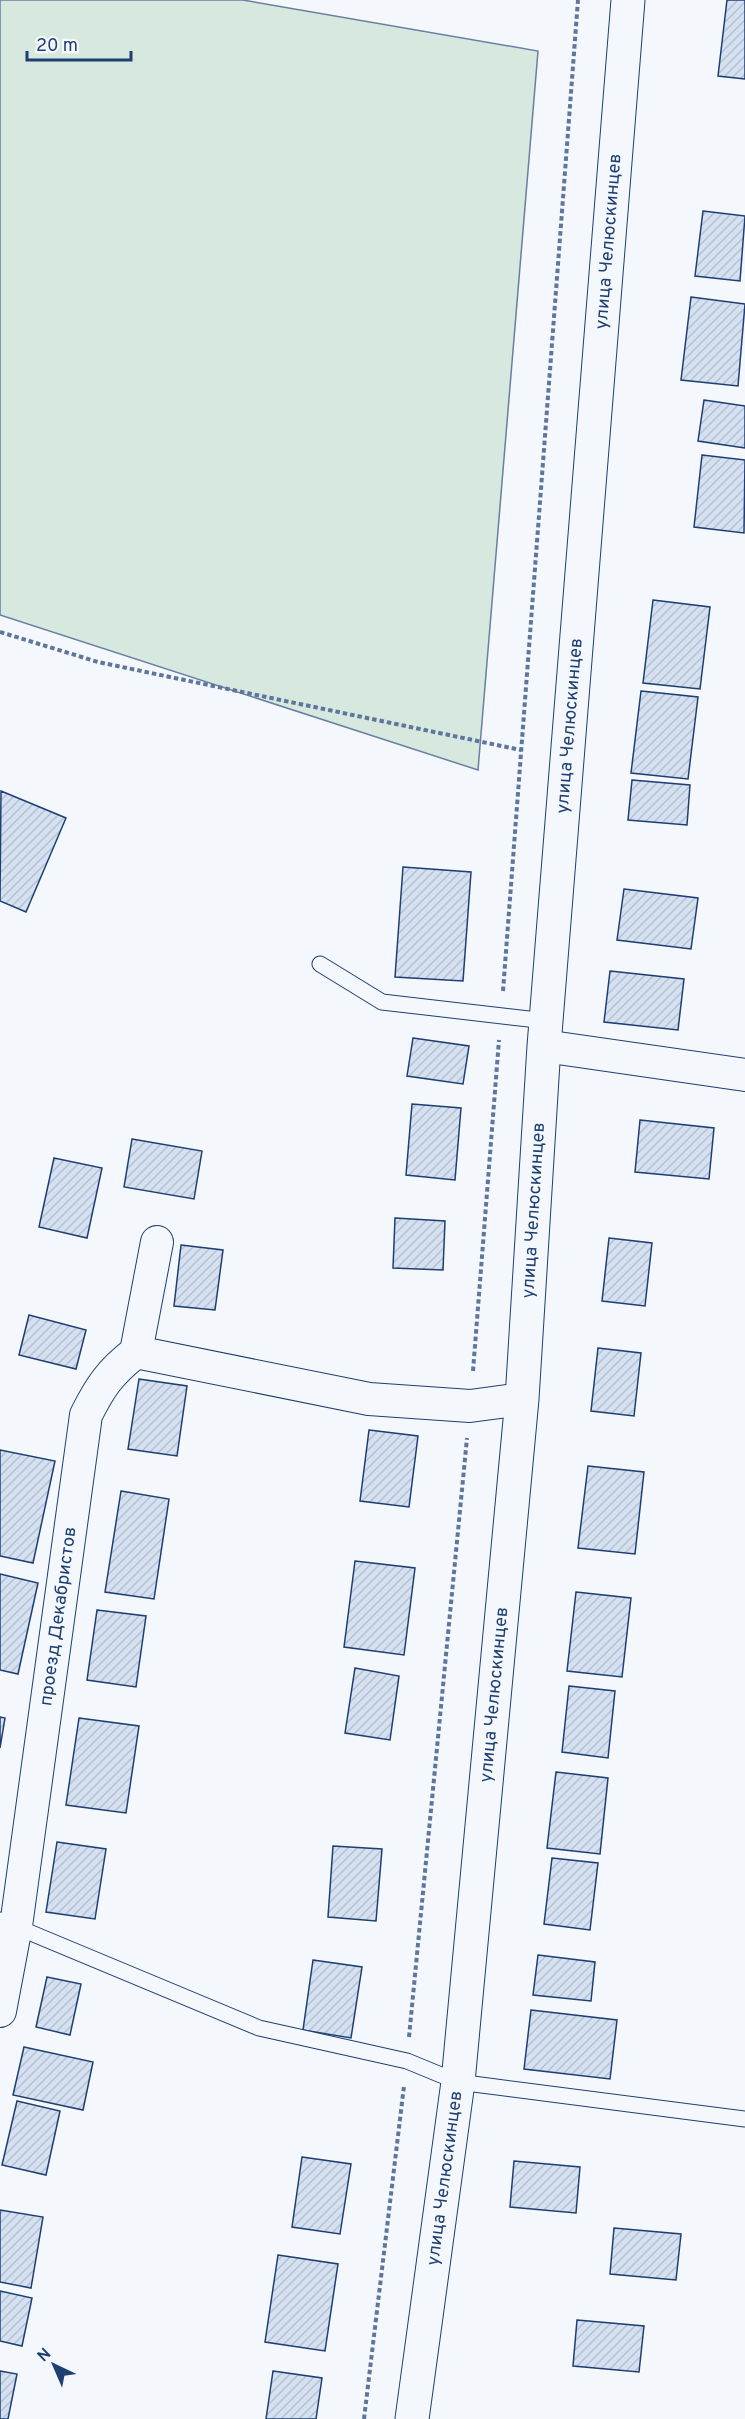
<svg xmlns="http://www.w3.org/2000/svg" width="745" height="2419" font-family="Overpass,sans-serif">
<style>
.park{fill:#d7e8df;stroke:#687fa3;stroke-width:1.5}
.building{fill:url(#building-hatch);stroke:#1d3f73;stroke-width:1.5}
.lines{fill:none;stroke-linecap:round;stroke-linejoin:round}
.lane-casing{stroke:#1d3f73;stroke-width:17}
.street-casing{stroke:#1d3f73;stroke-width:34}
.secondary-casing{stroke:#1d3f73;stroke-width:35}
.path{stroke:#5e769c;stroke-width:4;stroke-dasharray:4.5 3;stroke-linecap:butt}
.lane{stroke:#f4f7fb;stroke-width:15}
.street{stroke:#f4f7fb;stroke-width:32}
.secondary{stroke:#f4f7fb;stroke-width:33}
.labels{text-anchor:middle;dominant-baseline:central;stroke-width:4.5;stroke-linejoin:round;paint-order:stroke}
.street-label{font-size:18px;fill:#1d3f73;stroke:#f4f7fb}
</style>
<defs>
<pattern id="building-hatch" width="6" height="6" patternUnits="userSpaceOnUse" patternTransform="scale(1.5)"><rect width="6" height="6" fill="#d5e0f0"/><path d="M-1 1l2-2M0 6l6-6M5 7l2-2" fill="none" stroke="#b6c1d1"/></pattern>
</defs>
<rect width="100%" height="100%" fill="#f4f7fb"/>
<path class="park" d="M0,0H243L538,51L478,770L0,615Z"/>
<path class="building" d="M727,0H745V79L718,76Z
M703,211L745,216L740,281L695,276Z
M691,297L745,304L738,386L681,380Z
M704,400L745,406V448L698,441Z
M702,455L745,460L744,533L694,527Z
M653,600L710,607L700,689L643,683Z
M641,691L698,697L688,779L631,773Z
M632,780L690,785L687,825L628,820Z
M1,791L66,818L26,912L0,901Z
M403,867L471,872L463,981L395,977Z
M624,889L698,898L691,949L617,940Z
M610,971L684,979L678,1030L604,1022Z
M413,1038L469,1046L463,1084L407,1076Z
M412,1104L461,1108L455,1180L406,1175Z
M640,1120L714,1128L709,1179L635,1172Z
M132,1139L202,1151L194,1199L124,1187Z
M54,1158L102,1168L87,1238L39,1227Z
M395,1218L445,1221L443,1270L393,1268Z
M609,1238L652,1243L645,1306L602,1301Z
M181,1245L223,1250L215,1310L174,1306Z
M29,1315L86,1330L76,1369L19,1355Z
M598,1348L641,1353L634,1416L591,1411Z
M139,1379L187,1386L177,1456L128,1449Z
M369,1430L418,1436L409,1507L360,1501Z
M0,1450L55,1461L33,1563L0,1556Z
M588,1466L644,1472L635,1554L578,1548Z
M121,1491L169,1499L154,1599L105,1592Z
M355,1561L415,1568L404,1655L344,1647Z
M0,1574L38,1583L18,1674L0,1670Z
M576,1592L631,1598L622,1677L567,1671Z
M97,1610L146,1616L136,1687L87,1680Z
M355,1668L399,1676L390,1740L345,1733Z
M569,1686L615,1691L608,1758L562,1752Z
M0,1717L5,1718L0,1748Z
M79,1718L139,1726L126,1813L66,1805Z
M556,1772L608,1778L600,1854L547,1848Z
M57,1842L106,1849L95,1919L46,1912Z
M333,1846L382,1849L376,1921L328,1917Z
M552,1858L598,1863L590,1930L544,1924Z
M538,1955L595,1962L591,2001L533,1995Z
M313,1960L362,1967L351,2038L303,2030Z
M47,1977L81,1984L70,2035L36,2027Z
M531,2010L617,2020L610,2079L524,2069Z
M24,2047L93,2062L83,2110L13,2095Z
M17,2101L60,2111L46,2175L2,2165Z
M302,2157L351,2164L340,2234L292,2227Z
M514,2161L580,2167L576,2213L510,2207Z
M0,2210L43,2217L31,2288L0,2282Z
M614,2228L681,2234L676,2280L610,2274Z
M278,2255L338,2264L325,2351L265,2342Z
M0,2291L32,2298L22,2346L0,2341Z
M577,2320L644,2326L639,2372L573,2366Z
M0,2371L17,2374L8,2419H0Z
M273,2371L322,2378L316,2419H266Z"/>
<g class="lines">
<defs>
<path id="lane" d="M320,964L382,1002L546,1021
M0,1920L259,2028L407,2061L458,2082L745,2119"/>
<g id="street">
<path d="M544,1046L745,1075"/>
<path d="M136,1352L369,1399L470,1406L522,1399"/>
<path id="s1" d="M0,2011L16,1926L86,1415C100,1387 110,1372 136,1352L157,1242"/>
</g>
<g id="secondary">
<path id="s2" d="M412,2419L458,2082L522,1399L544,1046L628,0"/>
</g>
</defs>
<use href="#lane" class="lane-casing"/>
<use href="#street" class="street-casing"/>
<use href="#secondary" class="secondary-casing"/>
<path class="path" d="M0,632L98,662L521,750
M503,991L578,0
M473,1371L499,1040
M409,2037L467,1438
M364,2419L404,2086"/>
<use href="#lane" class="lane"/>
<use href="#street" class="street"/>
<use href="#secondary" class="secondary"/>
</g>
<g class="labels">
<g class="street-label">
<text stroke="none"><textPath href="#s2" startOffset="2187">улица Челюскинцев</textPath></text>
<text stroke="none"><textPath href="#s2" startOffset="1701">улица Челюскинцев</textPath></text>
<text stroke="none"><textPath href="#s2" startOffset="1215">улица Челюскинцев</textPath></text>
<text stroke="none"><textPath href="#s1" startOffset="399">проезд Декабристов</textPath></text>
<text stroke="none"><textPath href="#s2" startOffset="729">улица Челюскинцев</textPath></text>
<text stroke="none"><textPath href="#s2" startOffset="243">улица Челюскинцев</textPath></text>
</g>
</g>
<g transform="translate(54 2365) rotate(316)" stroke="#f4f7fb" stroke-width="4.5" paint-order="stroke">
<path d="M0-4.5L10 22L0 15L-10 22Z" fill="#1d3f73"/>
<text y="-9" font-size="16" font-weight="bold" text-anchor="middle" fill="#1d3f73">N</text>
</g>
<path d="M27 51v9h104v-9" fill="none" stroke="#1d3f73" stroke-width="3"/>
<text x="36" y="51" font-size="18" fill="#1d3f73" stroke="#f4f7fb" stroke-width="4.5" paint-order="stroke">20 m</text>
</svg>
